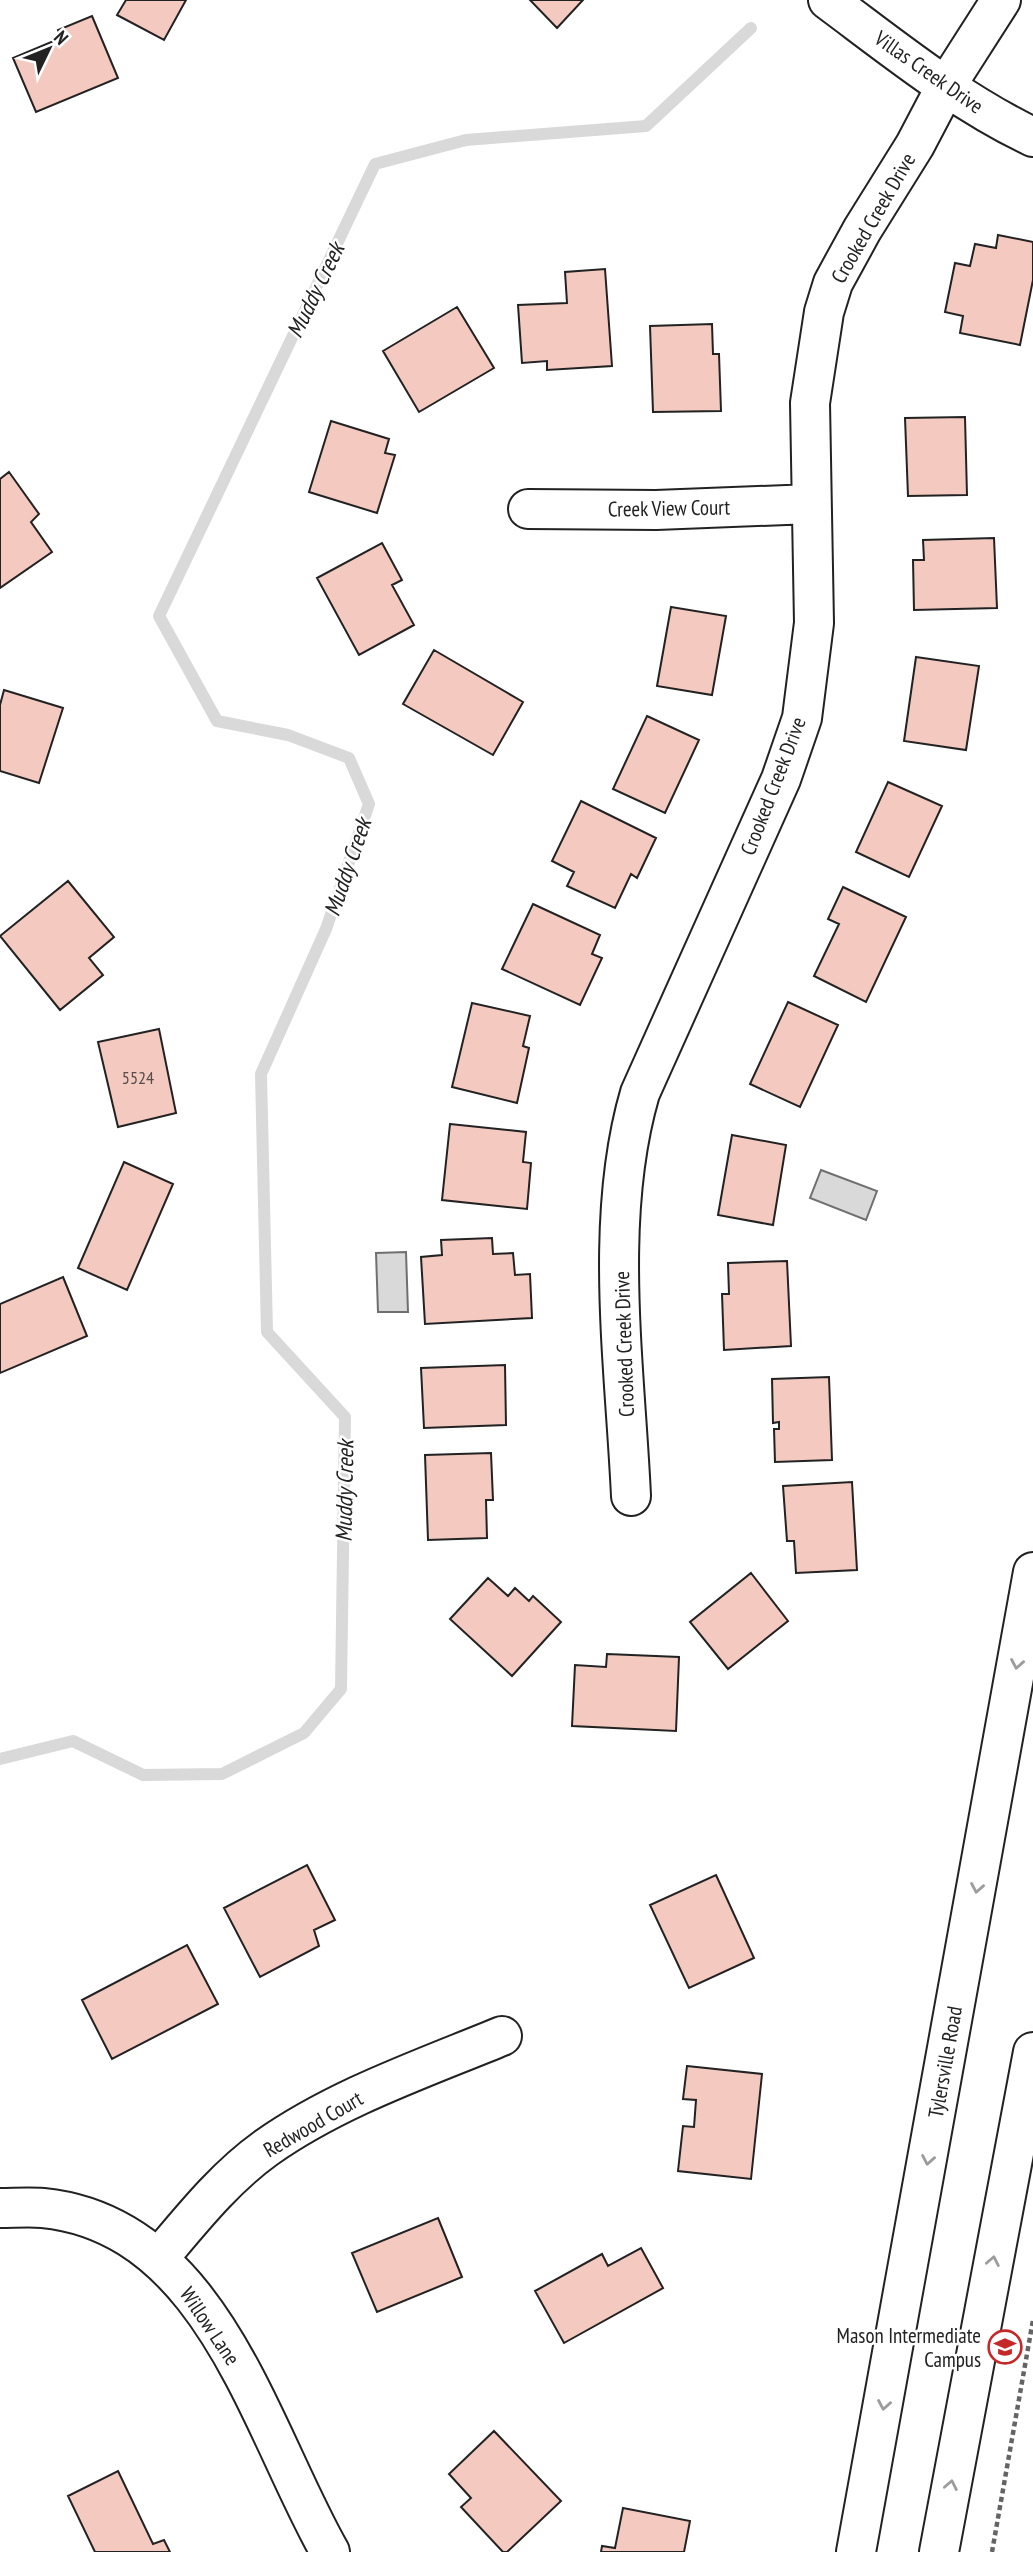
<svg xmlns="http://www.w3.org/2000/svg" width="1033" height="2552" font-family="'PT Sans Narrow',sans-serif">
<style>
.water{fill:#d9d9d9;stroke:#6f6f6f;stroke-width:2}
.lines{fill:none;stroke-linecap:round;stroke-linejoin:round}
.stream{stroke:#d9d9d9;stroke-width:12}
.building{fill:#f3c9c0;stroke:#222;stroke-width:2}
.minor-casing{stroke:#222;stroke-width:42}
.major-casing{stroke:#222;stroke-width:42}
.path{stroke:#646464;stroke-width:4.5;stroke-dasharray:5 3.5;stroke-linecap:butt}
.minor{stroke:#fff;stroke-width:38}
.major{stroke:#fff;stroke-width:38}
.oneway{stroke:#9c9c9c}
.labels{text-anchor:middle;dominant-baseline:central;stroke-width:5;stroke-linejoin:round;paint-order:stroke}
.number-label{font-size:18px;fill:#564c4a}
.street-label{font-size:21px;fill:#222;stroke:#fff}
.poi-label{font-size:21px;fill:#222;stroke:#fff;text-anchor:end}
.water-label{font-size:23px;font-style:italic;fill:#222;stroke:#fff}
</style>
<rect width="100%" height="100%" fill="#fff"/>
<path class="water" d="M821,1170L877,1191L866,1220L810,1198Z
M406,1252L408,1312H378L376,1253Z"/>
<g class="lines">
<path class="stream" d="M0,1759L73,1741L143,1775L222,1774L304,1733L341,1689L345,1417L267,1332L261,1074L326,929L369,804L349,758L288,735L217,721L159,616L375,164L466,140L646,126L751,28"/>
</g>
<path class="building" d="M126,0H186L164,40L117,15Z
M530,0H583L557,28Z
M92,16L118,78L36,112L13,58L61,38L58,30Z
M998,235L1033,242V280L1020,345L960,333L963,316L945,312L955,263L970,266L975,244L996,248Z
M605,269L612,366L547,370V361L522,363L518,305L567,303L565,272Z
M457,307L494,368L419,412L383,351Z
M712,324L713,354H719L721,411L653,412L650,326Z
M965,417L967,495L908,496L905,418Z
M331,421L389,439L385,453L395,455L377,513L309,492Z
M9,472L39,514L31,522L52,552L0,588V479Z
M994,538L997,608L914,610L913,560H924L923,540Z
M382,543L402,580L392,585L414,625L359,655L317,578Z
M671,607L726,616L712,695L657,686Z
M434,650L523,702L493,755L403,704Z
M916,657L979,666L966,750L904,741Z
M4,690L63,708L39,783L0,771V705Z
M647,716L699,740L665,813L613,789Z
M888,782L942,806L909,877L856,852Z
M581,801L656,838L637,878L631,874L615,908L567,886L574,872L552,861Z
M68,881L114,937L89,958L103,975L60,1010L0,936Z
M843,887L906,917L866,1002L814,976L839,924L828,919Z
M533,904L600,935L592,954L602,958L580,1005L502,969Z
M788,1002L838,1025L800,1107L750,1084Z
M472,1003L530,1016L523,1046L529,1048L517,1103L452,1087Z
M159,1029L176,1113L118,1127L98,1042Z
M450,1124L526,1132L523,1162L531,1163L527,1209L442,1200Z
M732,1135L786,1145L773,1225L718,1215Z
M124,1162L173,1184L127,1290L78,1268Z
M492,1238L493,1254L513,1253L515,1275L530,1274L532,1318L425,1324L421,1257L442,1255L441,1240Z
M787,1261L791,1346L724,1350L722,1294H729L728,1263Z
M63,1277L87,1336L0,1373V1304Z
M505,1365L506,1425L424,1428L421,1368Z
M829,1377L832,1460L775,1462L774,1429H779V1422L773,1423L772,1379Z
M491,1453L493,1500H486L487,1538L428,1540L425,1455Z
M852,1482L857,1570L796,1573L794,1541H787L783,1486Z
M751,1573L788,1621L728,1669L690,1622Z
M488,1578L508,1596L515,1588L529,1601L533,1596L561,1622L512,1676L450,1619Z
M607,1654L679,1657L676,1731L572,1726L575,1665L606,1667Z
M307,1865L335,1920L314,1930L319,1946L260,1977L224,1908Z
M716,1875L754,1958L689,1988L650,1905Z
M187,1945L218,2004L112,2059L82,2000Z
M687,2066L762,2074L751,2179L678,2171L683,2126L694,2127L696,2100L683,2099Z
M438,2218L462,2277L377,2312L352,2253Z
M641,2248L663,2288L564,2343L535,2291L602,2254L608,2266Z
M494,2431L561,2501L507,2552H503L461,2507L471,2498L449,2474Z
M118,2471L153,2544L164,2540L170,2552H95L68,2496Z
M623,2508L690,2521L684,2552H601L602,2546L615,2548Z"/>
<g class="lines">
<defs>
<path id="minor" d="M828,0C894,49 959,102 1033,137
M528,509L656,510L811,504
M631,1496C625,1366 603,1219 640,1093L781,779L802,718L814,623L810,403L824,312L833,283L862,230L915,145L946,86L1001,0
M0,2208C14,2208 29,2207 43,2208C212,2225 260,2429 330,2552
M158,2259C191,2220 224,2178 266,2148C337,2098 422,2069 502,2036"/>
<path id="major" d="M856,2552L1033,1572
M939,2552L1033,2052"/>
</defs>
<use href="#minor" class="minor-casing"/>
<use href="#major" class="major-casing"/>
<path class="path" d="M992,2552L1033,2320"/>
<use href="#minor" class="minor"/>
<use href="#major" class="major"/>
</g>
<defs><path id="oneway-chevron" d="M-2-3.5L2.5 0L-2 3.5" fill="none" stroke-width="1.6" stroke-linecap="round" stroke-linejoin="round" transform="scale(1.75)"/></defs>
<g class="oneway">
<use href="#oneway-chevron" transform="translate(1017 1664) rotate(100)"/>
<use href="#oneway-chevron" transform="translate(977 1888) rotate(100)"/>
<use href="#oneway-chevron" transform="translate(928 2160) rotate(100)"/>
<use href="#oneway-chevron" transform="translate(993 2261) rotate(-79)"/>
<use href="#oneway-chevron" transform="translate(884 2405) rotate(100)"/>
<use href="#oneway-chevron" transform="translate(951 2485) rotate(-79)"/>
</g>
<defs>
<symbol id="school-ring" viewBox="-11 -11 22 22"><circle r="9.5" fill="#fff" stroke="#c62828" stroke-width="1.5"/><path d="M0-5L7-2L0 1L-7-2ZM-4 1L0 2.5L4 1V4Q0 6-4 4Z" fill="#c62828"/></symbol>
</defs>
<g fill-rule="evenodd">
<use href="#school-ring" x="986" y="2328" width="38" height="38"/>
</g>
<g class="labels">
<g class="number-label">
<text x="138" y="1077">5524</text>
</g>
<g class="street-label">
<text transform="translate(929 72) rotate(35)">Villas Creek Drive</text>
<text transform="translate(873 218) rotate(-60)">Crooked Creek Drive</text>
<text transform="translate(669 508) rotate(-1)">Creek View Court</text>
<text transform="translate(773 786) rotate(-69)">Crooked Creek Drive</text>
<text transform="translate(624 1344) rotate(-92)">Crooked Creek Drive</text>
<text transform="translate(945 2062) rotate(-80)">Tylersville Road</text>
<text transform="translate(313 2124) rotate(-30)">Redwood Court</text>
<text transform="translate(210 2326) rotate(56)">Willow Lane</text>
</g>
<g class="poi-label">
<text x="981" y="2335">Mason Intermediate<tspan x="981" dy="24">Campus</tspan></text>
</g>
<g class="water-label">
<text transform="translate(315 290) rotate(-64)">Muddy Creek</text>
<text transform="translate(347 867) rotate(-71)">Muddy Creek</text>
<text transform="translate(344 1491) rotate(-89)">Muddy Creek</text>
</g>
</g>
<g transform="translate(49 49) rotate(47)" stroke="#ffffff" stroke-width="5" paint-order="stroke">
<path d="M0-5L12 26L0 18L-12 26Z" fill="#222222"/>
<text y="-10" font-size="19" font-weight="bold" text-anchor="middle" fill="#222222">N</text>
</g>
</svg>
